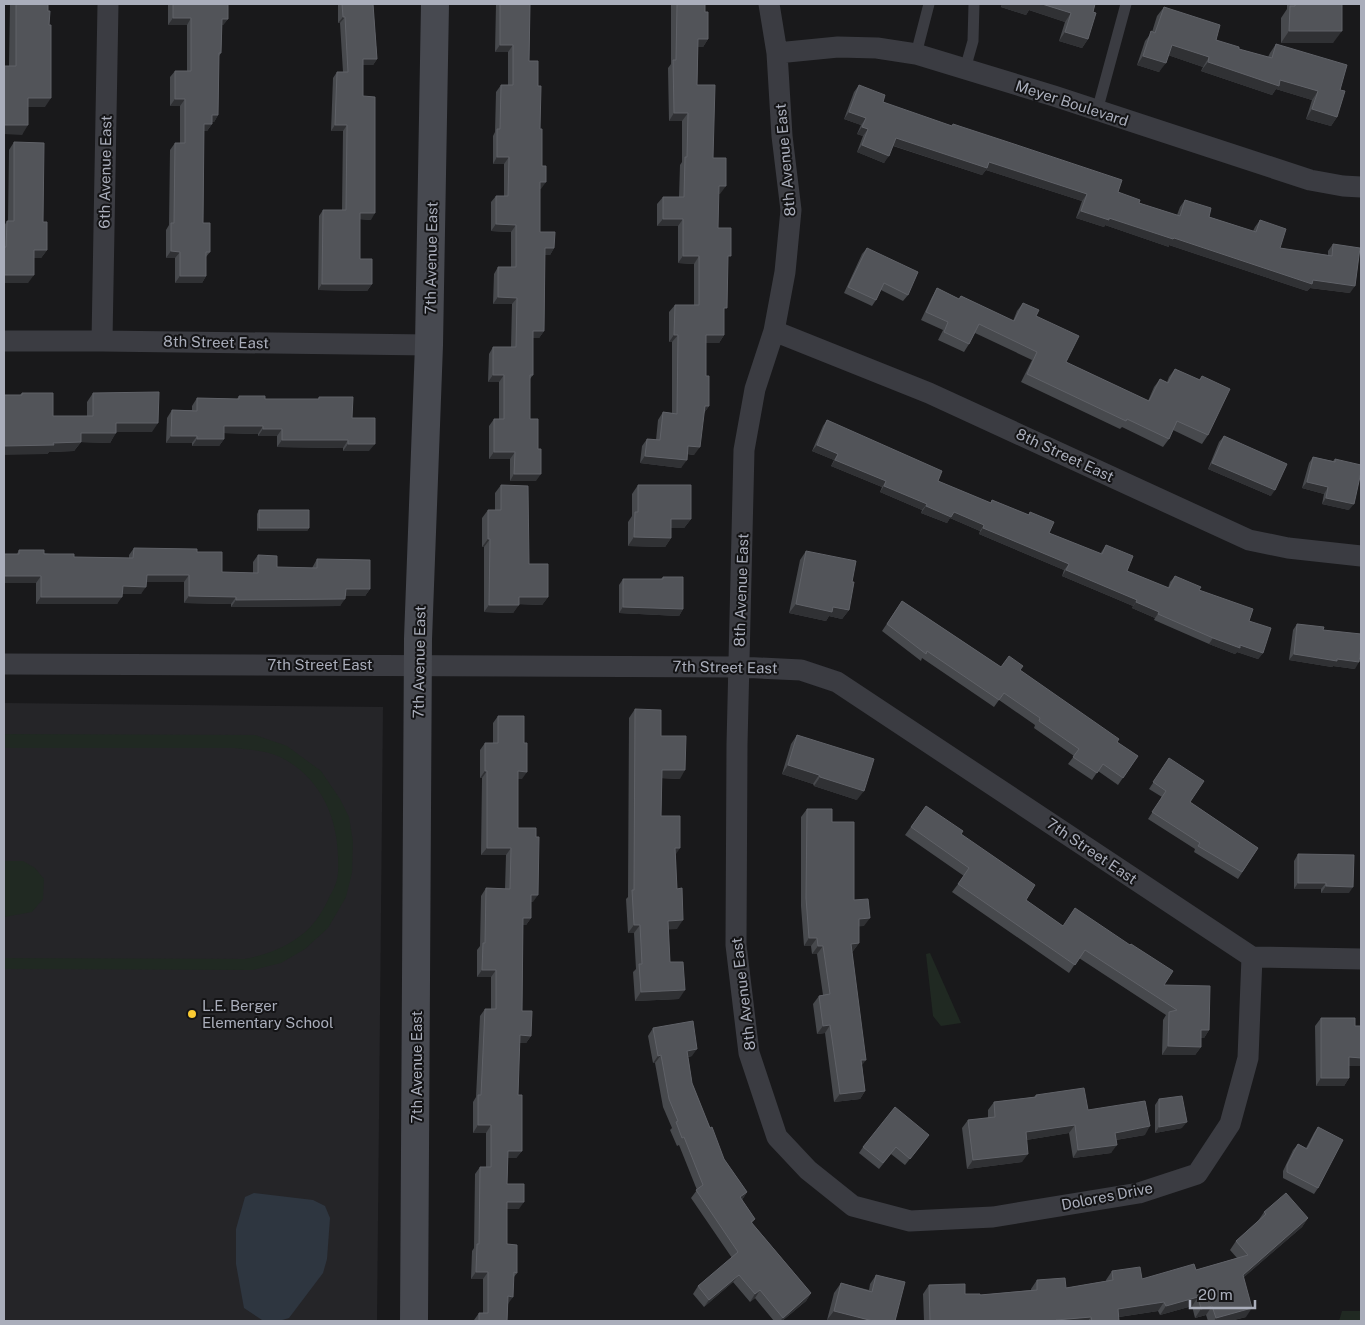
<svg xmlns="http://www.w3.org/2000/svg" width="1365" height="1325" font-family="'Public Sans',sans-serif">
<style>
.built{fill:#252528}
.green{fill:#202922}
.water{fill:#2e3640}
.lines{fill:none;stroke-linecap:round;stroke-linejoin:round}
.lane{stroke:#3b3c42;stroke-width:11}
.street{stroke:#3b3c42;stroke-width:21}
.secondary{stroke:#474950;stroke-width:28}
.wall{fill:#47494d}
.shaded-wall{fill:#303134}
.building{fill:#525459;stroke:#606268}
.poi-dot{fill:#f9ca32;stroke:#141416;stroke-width:2}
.labels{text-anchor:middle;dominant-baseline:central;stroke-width:4;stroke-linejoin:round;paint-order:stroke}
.street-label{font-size:15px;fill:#aaaebb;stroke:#141416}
.poi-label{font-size:15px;fill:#aaaebb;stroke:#141416;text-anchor:start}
</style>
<rect width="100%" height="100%" fill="#19191b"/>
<path class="built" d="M4,703L383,707L377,1321H4Z"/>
<path class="green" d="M4,734L255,735L287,746L321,771L340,799L349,817L353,842L352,873L346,897L328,928L305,949L281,963L253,970L4,969V958L245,959C267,954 281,950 300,936C313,927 321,914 328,900C330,895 334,889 336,883C339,875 338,865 338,856C337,815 319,776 280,757C266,750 249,750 235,748H4Z
M4,861H23L35,868L44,879L43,899L32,912L4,917Z
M930,953L961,1023L941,1026L933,1016L926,954Z
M1342,1311H1361V1321H1339Z"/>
<path class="water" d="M254,1193L313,1200L325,1206L330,1218L327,1259L323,1273L289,1318L279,1321L262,1320L244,1308L236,1264V1229L245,1197Z"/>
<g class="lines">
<path class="lane" d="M916,54L929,4
M965,69L973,41L974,4
M1097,111L1126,4"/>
<path class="street" d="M769,4L777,53L782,136L791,210L785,272L774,331L755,389L744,450L737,745L736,945L749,1053L777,1137L808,1170L853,1206L910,1221L993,1217L1139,1193L1197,1174L1230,1124L1248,1058L1252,957
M777,53L838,47L877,48L916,54L1054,96L1310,180L1343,186L1361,187
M774,331L929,393L1249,540L1288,548L1361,556
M4,341H102L429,345
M102,341L108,4
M4,664L739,667L801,670L837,682L1252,957L1361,959"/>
<path class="secondary" d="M414,1321L418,639L429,345L435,4"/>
</g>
<path class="wall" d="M10,4H48L45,107H28L22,135L9,66Z
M168,4H228V19L223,25H222L221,53L219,56L218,115L214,122H212V124L207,131H204L203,223L210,252L206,257V276L202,283H175V258H166V230L169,225L170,150L175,143H180V106H170V77L175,71H187V25H168Z
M338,4H373L377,59L373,65H363V96L371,220L360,219V259L372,284L367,291L318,290L319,216L323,210H342L343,131H331L333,78L337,72H343L340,23H338Z
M496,4H530L529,61L538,86L540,129L541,189H540V232L554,248L550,255H545L544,331L539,338H533V375L530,379V419L536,481H510V459H489V426L494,419H499V382H488L489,354L493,347H511L512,304H493L494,274L498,267H511V232L491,231V202L496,196H504V164H493V136L495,132L496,92L501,85H508V52H495Z
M671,4H705V12L708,39L703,47H698L697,85L720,194H718V228L727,261L724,311V335L719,343H706V376L709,406L704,413L694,455L687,454L681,468L640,463L642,446L647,439L656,440L658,420L663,412L672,413V342H669V312L675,305H694V264L678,263V226H657V204L663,197H679L680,165L682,162V121H669L668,68L671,64Z
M1002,4H1095L1093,12L1088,39L1082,48L1059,41L1065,22L1029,10L1026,15L1001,7Z
M1287,4H1342L1333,43H1281V18L1287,9Z
M1164,7L1216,40L1239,49L1268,57L1270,53L1276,44L1340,90L1337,117L1331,126L1306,119L1312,100L1276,89L1272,95L1201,71L1203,67L1168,55L1159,72L1137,65L1145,41L1152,32L1157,16Z
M859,85L883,102L1118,192L1139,203L1177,215L1180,207L1185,200L1209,217L1253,231L1255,227L1260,220L1280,248L1328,255V251L1333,244L1350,293L1310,288L1307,291L1169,245V247L1105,225L1104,227L1076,218L1082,201L986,170L982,175L893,146L884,163L857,152L863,136L857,134L861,125L844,119L854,92Z
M14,142L43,222L47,250L41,258H34L28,283H4V226L7,221H8L9,150Z
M867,248L908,295L903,301L881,290L876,300L872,306L844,293L862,254Z
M937,288L959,299L961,296L1013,321L1017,311L1023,303L1036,316L1066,362L1148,401L1154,387L1160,379L1167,382L1169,377L1175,369L1199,380L1202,376L1208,435L1202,444L1173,430L1169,439L1163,447L1122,427L1120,429L1021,382L1032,360L975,333L969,344L964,352L938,340L943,330L921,320L932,297Z
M22,393L53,416H87V402L93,393L152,432H116L110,443L81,442L74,451L49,452L47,454L20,395Z
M239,396L265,399H318L319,397L352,418L369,451H343V448L277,447V436H258V434L224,433V439L219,446H192V443H166L167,418L172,410H192V406L197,398L237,399Z
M827,420L938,481L990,503L992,500L1028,515L1030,512L1049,533L1100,554L1106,545L1127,571L1168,588L1170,582L1175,576L1199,590L1249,621L1263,653L1258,659L1237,652L1235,654L1209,644L1154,620L1155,618L1132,608L1133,606L1062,576L1064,570L979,534L980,531L950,518L947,523L921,513L922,510L880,492L882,487L831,466L834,460L812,451L823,426Z
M1224,436L1271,496L1208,469L1219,442Z
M1313,457L1333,461L1335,459L1349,510L1322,504L1324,494L1302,488L1309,463Z
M501,485L529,564L548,597L542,605L519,604L513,613L484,612V547H482V518L488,510H495V493Z
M638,485L691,519L684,528H671V538L665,547L628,546V522L632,516V494Z
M259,510L309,528L307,531H257V514Z
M134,548L197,552L222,572L253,573V562L258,555L277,567L312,568L317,559L370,589L365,596H345L340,606L231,607V604L184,603V582H146L141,594H122L117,604H36V583H4V554H17L19,550L74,557L129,558V555Z
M806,551L852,582L849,610L842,619L829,616L826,621L789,613L800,560Z
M663,577L683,609L679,616L619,613V585L623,579H661Z
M902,601L1001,667L1020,670L1117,742L1138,756L1118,785L1098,771L1092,780L1068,764L1074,756L1034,728L1035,725L999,700L994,707L922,658L921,661L882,631Z
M1297,624L1323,630L1355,669L1333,666L1332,667L1289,660L1293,630Z
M635,709L661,736L680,779L662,778L661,816L676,854L677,929H668L670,962L679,999L635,1001L633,972L636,969L634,933H628L626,899L628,897L629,718Z
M498,716L522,779H518V828L533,902H531V918L526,925H523L522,1011L531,1036L526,1043H519L518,1095L522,1151L516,1158H508L507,1184L519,1209H507V1244L517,1273L514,1277L508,1304L507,1321H474V1320L479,1313H483V1279H471L472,1251L474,1248L475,1174L480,1167H486V1133H473V1102L476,1097L480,1016L485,1009H491V977H477V950L480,946L481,896L486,888L505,889L506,855H481L482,778H480V750L485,743H493V723Z
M797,735L857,800L814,786L813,784L782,774L791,744Z
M1169,758L1190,802L1258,848L1238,879L1194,852L1195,849L1148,819L1162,797L1149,789Z
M926,806L961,834L1026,900L1063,926L1164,985L1209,1030L1204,1038H1201V1047L1195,1055H1162L1163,1020L1166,1015L1079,958L1069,973L952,892L964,876L905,835Z
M807,809L832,822L854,900L864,926H859V943L853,951L852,952L862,1065L865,1091L860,1099L834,1102L825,1033L817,1034L813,1004L819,996L823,995L817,954H812L811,946H804L801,906V817Z
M1298,854L1349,893H1321V889H1294V861Z
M1321,1018L1355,1026L1361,1066H1349V1078L1344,1086H1316L1315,1026Z
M653,1028L692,1056L688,1057L692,1083L710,1128L724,1159L747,1192L742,1200L755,1219L752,1223L811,1293L806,1301L782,1321H774L755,1298L750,1302L733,1282L704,1307L693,1294L698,1286L732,1258L691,1198L697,1190L679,1145L677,1146L670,1130L672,1128L663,1107L655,1063H653L648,1036Z
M1036,1095L1088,1110L1145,1135L1116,1140L1111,1153L1073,1158L1069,1133L1026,1140L1022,1162L967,1169L962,1128L968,1120L988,1118V1110L994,1102L1034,1097Z
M1159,1099L1182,1128L1155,1133V1105Z
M1318,1127V1188L1314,1194L1283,1178V1171L1293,1150L1298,1144L1306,1148L1314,1133Z
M929,1135L905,1165L891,1154L879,1169L859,1153L863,1147Z
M1264,1212L1308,1218L1302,1227L1244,1277L1246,1317L1230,1321H1208L1206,1315L1195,1318L1192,1306L1160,1315L1158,1311L1119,1317V1321H924L923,1294L929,1285L965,1294L980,1295L1031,1290V1289L1037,1280L1066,1288L1106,1281V1280L1112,1271L1142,1279L1196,1270L1237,1258L1230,1250L1236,1241L1258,1221Z
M876,1275L895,1321L827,1320L834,1293L841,1283L869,1290L870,1284Z"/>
<path class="shaded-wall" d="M1003,4H1042L1071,13L1065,22L1029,10L1026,15L1001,7Z
M343,17H345L340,23H338Z
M173,18H191L187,25H168Z
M222,19H228L223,25H217Z
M1289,31H1342L1333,43H1281Z
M1065,32L1088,39L1082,48L1059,41Z
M698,39H708L703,47H693Z
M500,45H513L508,52H495Z
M1172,45L1209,57L1203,67L1165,54Z
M1143,56L1166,63L1159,72L1137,65Z
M363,59H377L373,65H359Z
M1208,62L1280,80L1318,91L1312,100L1276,89L1272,95L1201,71Z
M28,98H51L45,107H22Z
M175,99H185L180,106H170Z
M1312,109L1337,117L1331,126L1306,119Z
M849,112L866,118L861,125L844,119Z
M674,113H688L682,121H669Z
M212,115H218L214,122H207Z
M204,124H212L207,131H199Z
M4,125H28L22,135L4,134Z
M335,125H347L343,131H331Z
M862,127L868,129L863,136L857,134Z
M896,138L989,162L1087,194L1082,201L986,170L982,175L891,145Z
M862,145L889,156L884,163L857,152Z
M497,157H509L504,164H493Z
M540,182H546L541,189H535Z
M719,186H726L720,194H713Z
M1081,211L1109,218L1313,280L1355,286L1350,293L1310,288L1307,291L1169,245V247L1105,225L1104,227L1076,218Z
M360,213H375L371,220L356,219Z
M663,219H683L678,226H657Z
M496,224L516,225L511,232L491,231Z
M545,248H554L550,255H540Z
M34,250H47L41,258H28Z
M171,251L180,252L175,258H166Z
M683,256H699L694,264L678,263Z
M4,275H34L28,283H4Z
M180,276H206L202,283H175Z
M322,284H372L367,291L318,290Z
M498,297L517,298L512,304H493Z
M533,331H544L539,338H529Z
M674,335H678L672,342H669Z
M706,335H724L719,343H700Z
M493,375H504L499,382H488Z
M705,406H709L704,413Z
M116,423H158L152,432H110Z
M224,426H263L258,434L219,433Z
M263,429H282L277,436H258Z
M81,433H116L110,443L74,442Z
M171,436H197L192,443H166Z
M197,439H224L219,446H192Z
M282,440H348L343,448L277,447Z
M81,442L74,451L49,452L47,454L4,455V446L53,443Z
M348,444H375L369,451H343Z
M817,445L838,454L834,460L812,451Z
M688,446L700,447L694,455L683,453Z
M494,452H515L510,459H489Z
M645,456L687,460L681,468L640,463Z
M835,460L886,481L882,487L831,466Z
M1212,463L1275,490L1271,496L1208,469Z
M514,474H541L536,481H510Z
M1307,482L1328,487L1324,494L1302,488Z
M884,486L927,504L922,510L880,492Z
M1326,498L1354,504L1349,510L1322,504Z
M926,506L954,512L984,525L980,531L950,518L947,523L921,513Z
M671,519H691L684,528H665Z
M259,528H309L307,531H257Z
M983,528L1069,564L1064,570L979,534Z
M634,537L671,538L665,547L628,546Z
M488,539H490L484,547H482Z
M1066,570L1137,600L1133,606L1062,576Z
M147,575H189L184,582H142Z
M4,576H41L36,583H4Z
M123,586L146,587L141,594H118Z
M346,589H370L365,596H341Z
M189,596L236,597L231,604L184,603Z
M41,597H122L117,604H36Z
M519,597H548L542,605L513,604Z
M345,599L340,606L231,607L236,600Z
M1136,602L1159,612L1155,618L1132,608Z
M796,604L833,607L849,610L842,619L829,616L826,621L789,613Z
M489,605H519L513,613L484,612Z
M623,607L683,609L679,616L619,613Z
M1213,638L1240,645L1263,653L1258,659L1237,652L1235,654L1209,644Z
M1294,654L1337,659L1359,662L1355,669L1333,666L1332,667L1289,660Z
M788,765L819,775L813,784L782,774Z
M662,770H685L680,779L656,778Z
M485,771H487L482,778H480Z
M518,771L527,772L522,779H513Z
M820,777L864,791L857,800L814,786Z
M487,848H511L506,855H481Z
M675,848H680L674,857Z
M1298,883H1326L1321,889H1294Z
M1326,886L1353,887L1349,893H1321Z
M531,895H538L533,902H526Z
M523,918H531L526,925H518Z
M870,918L864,926L854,927L859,919Z
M683,920L677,929L662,930L668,921Z
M634,925H640L634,933H628Z
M809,938H817L811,946H804Z
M859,943L853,951L846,952L851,944Z
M818,946H823L817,954H812Z
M482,970H496L491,977H477Z
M685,990L679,999L635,1001L641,992Z
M830,1025L825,1033L817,1034L823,1026Z
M1201,1030H1209L1204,1038H1195Z
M520,1035L531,1036L526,1043H515Z
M1168,1046L1201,1047L1195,1055H1162Z
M697,1049L692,1056L681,1058L687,1051Z
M661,1055L655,1063H653L658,1056Z
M1349,1057L1361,1058V1066H1344Z
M861,1060H866L860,1068Z
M1321,1078H1349L1344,1086H1316Z
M865,1091L860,1099L834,1102L840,1094Z
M1187,1122L1182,1128L1155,1133L1159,1127Z
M478,1125H491L486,1133H473Z
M1075,1125L1069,1133L1020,1141L1026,1132Z
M1150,1126L1145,1135L1109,1141L1115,1133Z
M1117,1145L1111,1153L1073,1158L1078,1150Z
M508,1151H522L516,1158H503Z
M1028,1154L1022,1162L967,1169L973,1160Z
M747,1192L742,1200L740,1197Z
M507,1202H524L519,1209H502Z
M1308,1218L1302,1227L1237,1283L1243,1275Z
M476,1272H488L483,1279H471Z
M739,1275L733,1282L704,1307L709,1300Z
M760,1290L755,1298L750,1302L755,1294Z
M811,1293L806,1301L782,1321H780L783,1318Z
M508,1296L513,1297L508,1304H502Z
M1198,1297L1192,1306L1160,1315L1166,1306Z
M1164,1302L1158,1311L1112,1318L1118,1309Z
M1212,1306L1206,1315L1195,1318L1201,1309Z
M1252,1308L1246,1317L1230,1321H1214L1216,1318Z
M834,1311L873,1321H831L827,1320Z
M1091,1317L1088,1321H1056V1320Z"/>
<path class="building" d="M16,4H48V11H50L49,25H51V98H28V125H4V66H16Z
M173,4H228V19H222L221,53H219L218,115H212V124H204L203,223H210V252H206V276H180V252L171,251V223H174L175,143H185V99H175V71H191V18H173Z
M342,4H373L377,59H363V96L375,97V213H360V259H372V284H322L323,210H346L347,125H335L337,72H348L345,17H343Z
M500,4H530L529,61H538V86H541L540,129H542V166H546V182H540V232H555L554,248H545L544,331H533V375H530V419H538V449H541V474H514L515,452H494V419H504V375H493V347H516L517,298L498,297V267H516V225L496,224V196H508L509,157H497V129H500L501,85H513V45H500Z
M677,4H705V12H708V39H698L697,85H715L713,158H726V186H719L718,228H731V256H728L727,308H724V335H706V376H709V406H705L700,447L688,446L687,460L645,456L647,439L660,440L663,412L677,414L678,335H674L675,305H699V256H683V219H663V197H684L685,157H687L688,113H674L673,60H676Z
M1042,4H1095L1093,12L1096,13L1088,39L1065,32L1071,13Z
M1295,4H1342V31H1289L1290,6H1295Z
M1164,7L1220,25L1216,40L1239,47V49L1272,58L1276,44L1347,65L1340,90L1345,91L1337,117L1312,109L1318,91L1280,80L1279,86L1208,62L1209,57L1172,45L1166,63L1143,56L1151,31L1155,33Z
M859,85L885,95L883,102L952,126L953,124L1014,144L1122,180L1118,192L1140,200L1139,203L1180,216L1185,200L1211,208L1209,217L1256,232L1260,220L1286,229L1280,248L1332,256L1333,244L1360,248L1355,286L1313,280L1312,284L1174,238L1173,239L1109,218V220L1081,211L1087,194L989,162L987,168L896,138L889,156L862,145L868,129L862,127L866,118L849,112Z
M14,142L44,143L43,222H47V250H34V275H4V247H6L7,221H14Z
M867,248L918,272L908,295L884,283L876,300L848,287Z
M937,288L959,299L961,296L1014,321L1023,303L1039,310L1036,316L1079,336L1066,362L1149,401L1160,379L1168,383L1175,369L1200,380L1202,376L1230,389L1208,435L1177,421L1169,439L1127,419L1126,421L1027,374L1037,352L979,324L969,344L944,332L948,322L926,312Z
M159,392L158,423H116V433H81V442L53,443L54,445L4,446V395H22V393H53V416H93V393Z
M239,396H265V399H319V397H353L352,418H375V444H348V440H282V429H263V426H224V439H197V436H171L172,410L197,411V398L239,399Z
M827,420L942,471L938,481L991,503L992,500L1029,515L1030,512L1054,522L1049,533L1102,554L1106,545L1133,556L1127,571L1169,588L1175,576L1201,587L1199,590L1253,609L1249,621L1271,628L1263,653L1240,645V648L1213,638L1158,614L1159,612L1136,602L1137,600L1066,570L1069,564L983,528L984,525L954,512L951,517L926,506L927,504L884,486L886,481L835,460L838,454L817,445Z
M1224,436L1287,464L1275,490L1212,463Z
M1313,457L1335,462V459L1361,465V472L1354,504L1326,498L1328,487L1307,482Z
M501,485L528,486L529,564H548V597H519V605H489L490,539H488V510H501Z
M638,485H691V519H671V538L634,537L635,512H638Z
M259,510H309V528H259Z
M134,548L197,549V552H222V572L258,573V555L277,556V567L317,568V559L370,560V589H346L345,599L236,600V597L189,596V575H147L146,587L123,586L122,597H41V576H4V554H19V550H44V554H74V557L133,558Z
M806,551L856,561L852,582H854L849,610L833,607L832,612L796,604Z
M663,577H683V609L623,607V579H663Z
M902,601L1001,667L1009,656L1023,666L1020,670L1119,739L1117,742L1138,756L1123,778L1103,764L1097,773L1073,757L1079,749L1039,721L1040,718L1004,693L999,700L927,651L926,654L887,624Z
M1297,624L1324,627L1323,630L1361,634V648L1359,662L1337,659V661L1294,654Z
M635,709L661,710V736H686L685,770H662L661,816H680V848H675L677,889L682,888L683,920L668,921L670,962H683L685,990L641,992L639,964H642L640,925H634L632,890H634Z
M498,716H524V743H527V772L518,771V828H536V837H539L538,895H531V918H523L522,1011H532L531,1036L520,1035L518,1095H522V1151H508L507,1184H524V1202H507V1244L517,1245V1273L514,1272L513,1297L508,1296L507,1321H479V1313H488V1272H476L477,1244H479L480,1167H491V1125H478V1095H481L485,1009H496V970H482L483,943H485L486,888L510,889L511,848H487V771H485V743H498Z
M797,735L874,759L864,791L820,777L819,775L788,765Z
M1169,758L1204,781L1190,802L1258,848L1242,872L1198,846L1200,843L1152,812L1166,791L1153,782Z
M926,806L963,831L961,834L1035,885L1026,900L1063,926L1075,908L1130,945L1131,944L1173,971L1164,985L1210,986L1209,1030H1201V1047L1168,1046L1169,1012L1177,1010L1085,950L1075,965L958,884L969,868L911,827Z
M807,809H832V822H854V900L868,899L870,918L859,919V943L851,944L866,1060H861L865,1091L840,1094L830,1025L823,1026L819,996L830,994L823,946H818L817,938H809L806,898Z
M1298,854L1354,855L1353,887L1326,886V883H1298Z
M1321,1018H1355V1026H1361V1058L1349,1057V1078H1321Z
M693,1021L697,1049L687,1051L692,1083L710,1128L712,1127L724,1159L747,1192L740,1197L755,1219L751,1222L811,1293L783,1318L760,1290L755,1294L739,1275L709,1300L698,1286L738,1252L696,1190L703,1185L684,1137L682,1138L676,1122L678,1121L669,1099L661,1055L658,1056L653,1028Z
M1084,1088L1088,1110L1145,1101L1150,1126L1115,1133L1117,1145L1078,1150L1075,1125L1026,1132L1028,1154L973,1160L968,1120L995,1117L994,1102L1036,1097V1095Z
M1182,1096L1187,1122L1159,1127V1099Z
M895,1107L929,1135L910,1159L896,1147L883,1163L863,1147Z
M1318,1127L1343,1140L1318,1188L1287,1172V1165L1298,1144L1307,1149Z
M1286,1193L1308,1218L1243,1275L1252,1308L1216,1318L1212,1306L1201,1309L1198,1297L1166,1306L1164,1302L1118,1309L1119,1321H1092L1091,1317L1056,1320V1321H930L929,1285L965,1284V1294H980V1295L1037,1290V1280L1065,1278L1066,1288L1113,1280L1112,1271L1140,1267L1142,1279L1194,1264L1196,1270L1248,1255L1236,1241L1266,1214L1264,1212Z
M876,1275L905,1282L895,1321H873L834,1311L841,1283L872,1292Z"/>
<circle class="poi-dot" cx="192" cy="1014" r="5"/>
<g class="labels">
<g class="street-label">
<text transform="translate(1072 103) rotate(18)">Meyer Boulevard</text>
<text transform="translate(785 160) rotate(-95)">8th Avenue East</text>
<text transform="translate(105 172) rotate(-89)">6th Avenue East</text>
<text transform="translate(431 258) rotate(-89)">7th Avenue East</text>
<text transform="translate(216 342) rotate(1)">8th Street East</text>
<text transform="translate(1065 455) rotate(25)">8th Street East</text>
<text transform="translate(741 590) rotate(-88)">8th Avenue East</text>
<text transform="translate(419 662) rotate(-89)">7th Avenue East</text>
<text x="320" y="664">7th Street East</text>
<text transform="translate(725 667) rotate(1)">7th Street East</text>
<text transform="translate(1092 851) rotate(34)">7th Street East</text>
<text transform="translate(743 994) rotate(-97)">8th Avenue East</text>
<text transform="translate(416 1067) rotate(-90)">7th Avenue East</text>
<text transform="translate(1107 1196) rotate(-11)">Dolores Drive</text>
</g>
<g class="poi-label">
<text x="202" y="1005">L.E. Berger<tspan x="202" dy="17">Elementary School</tspan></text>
</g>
</g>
<rect width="1365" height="1325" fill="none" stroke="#aaaebb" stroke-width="10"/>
<path d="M1190 1300v8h65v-8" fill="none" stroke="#aaaebb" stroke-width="2.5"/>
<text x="1198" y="1300" font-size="15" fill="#aaaebb" stroke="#141416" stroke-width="4" paint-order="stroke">20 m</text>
</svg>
